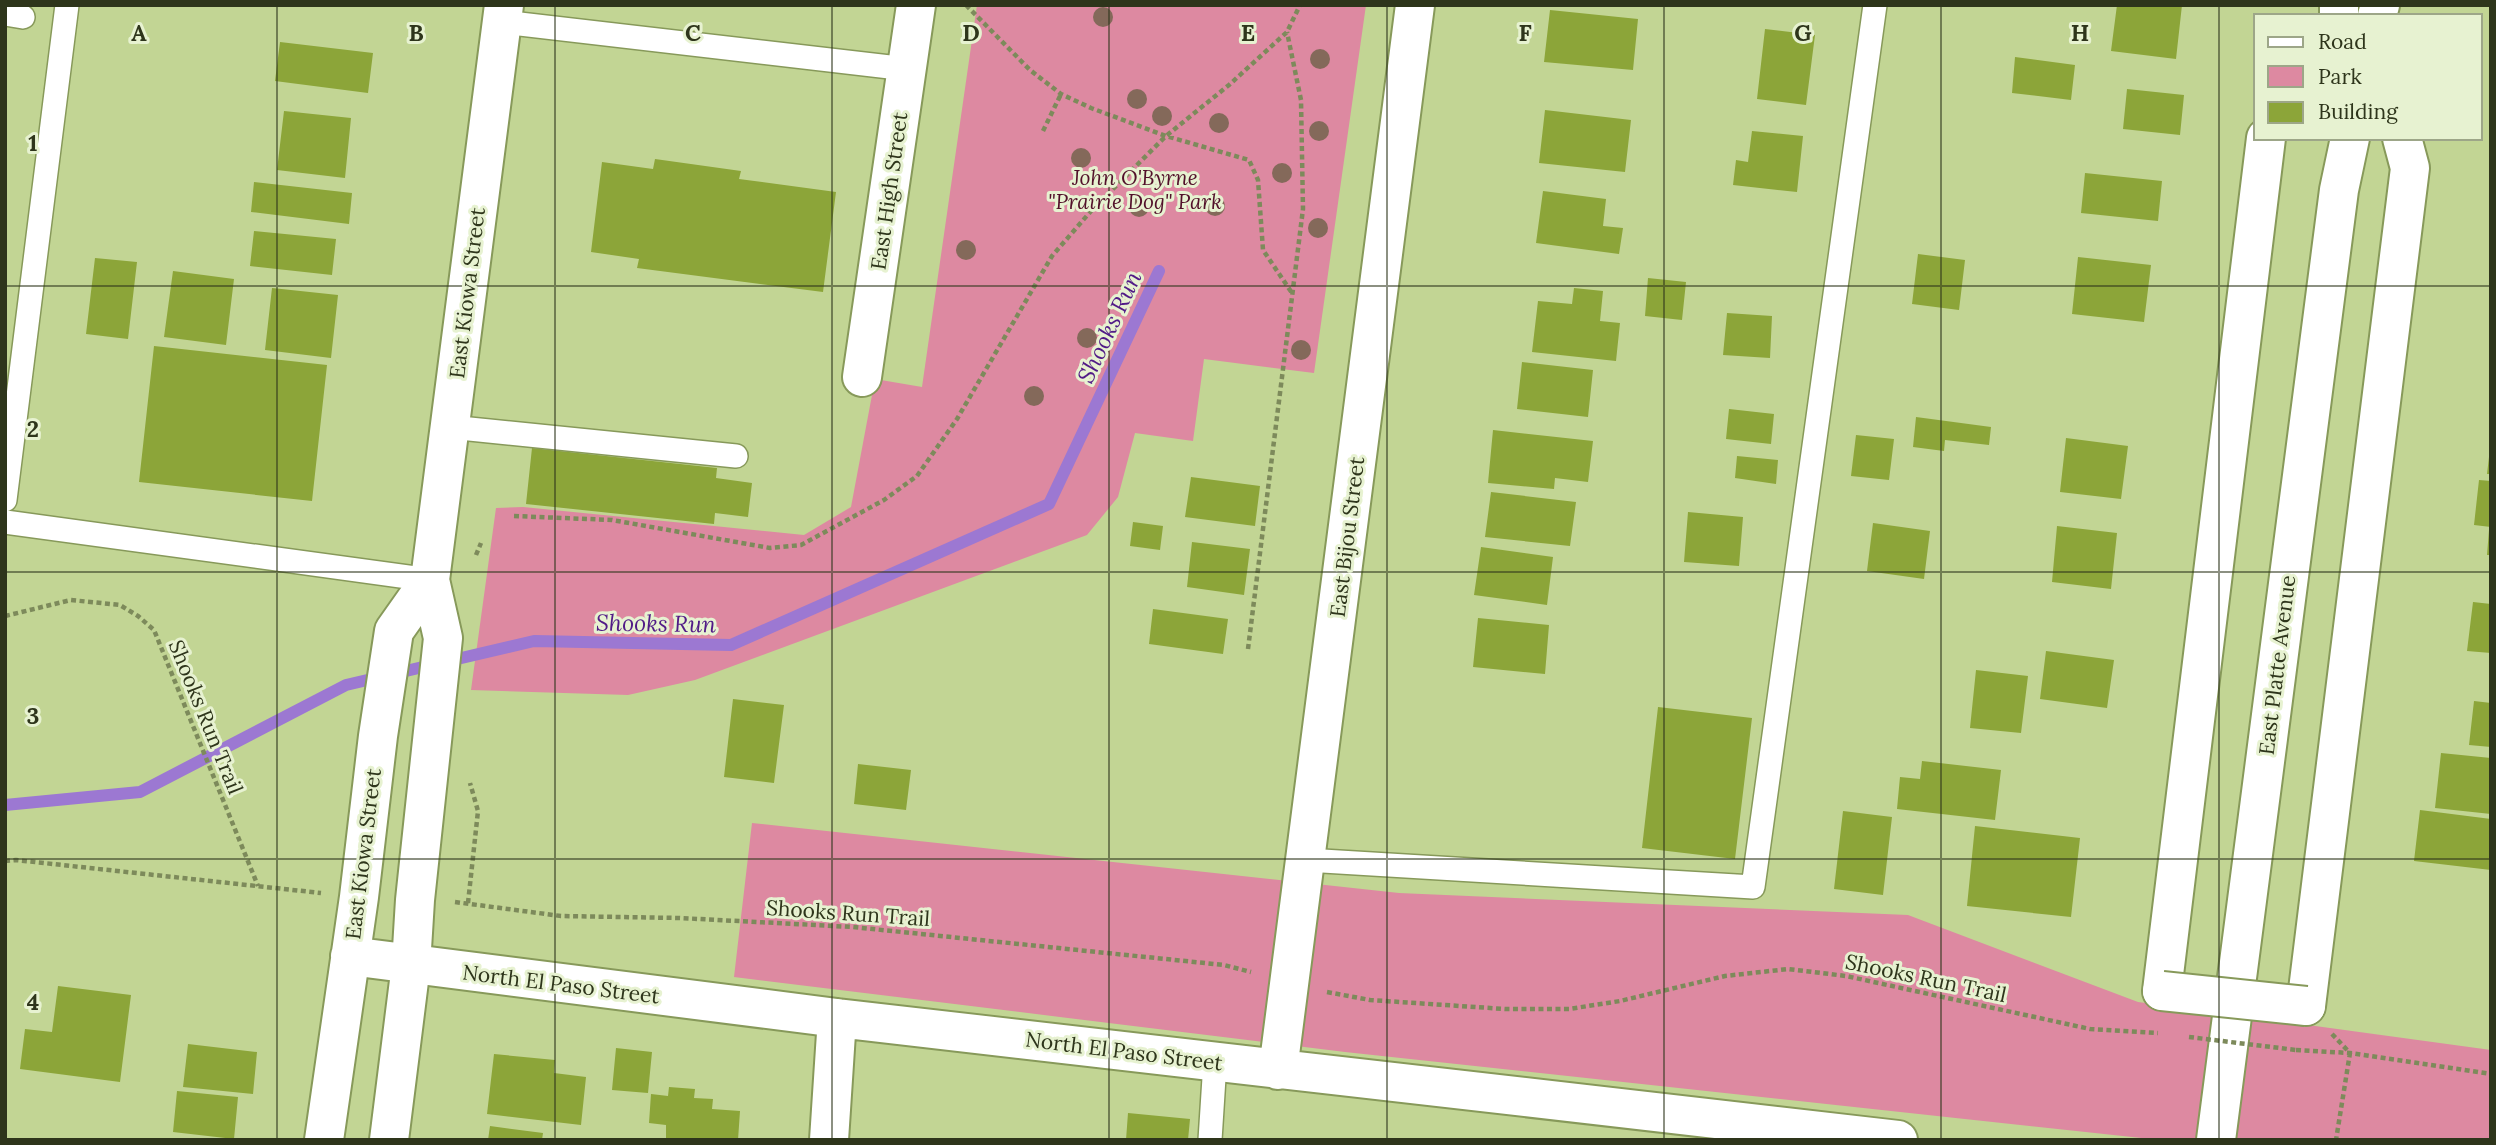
<svg xmlns="http://www.w3.org/2000/svg" width="2496" height="1145" font-family="Lora,serif">
<style>
.green{fill:#dd89a1}
.lines{fill:none;stroke-linecap:round;stroke-linejoin:round}
.stream{stroke:#9c78d2;stroke-width:12}
.building{fill:#8ca539}
.service-casing{stroke:#87995a;stroke-width:26}
.minor-casing{stroke:#87995a;stroke-width:42}
.primary-casing{stroke:#87995a;stroke-width:42}
.path{stroke:#7d8a5b;stroke-width:4.5;stroke-dasharray:5 3.5;stroke-linecap:butt}
.service{stroke:#fff;stroke-width:23}
.minor{stroke:#fff;stroke-width:38}
.primary{stroke:#fff;stroke-width:38}
.minor-bridge-casing{stroke:#87995a;stroke-width:42;stroke-linecap:butt}
.path-bridge{stroke:#7d8a5b;stroke-width:4.5;stroke-dasharray:5 3.5;stroke-linecap:butt}
.minor-bridge{stroke:#fff;stroke-width:38}
.tree{fill:#84695a}
.grid{fill:none;stroke:#2e351b;stroke-width:2;stroke-opacity:0.55}
.labels{text-anchor:middle;dominant-baseline:central;stroke-width:6;stroke-linejoin:round;paint-order:stroke}
.park-label{font-size:21px;font-style:italic;fill:#52102a;stroke:#e7f2d1}
.street-label{font-size:21px;fill:#2e351b;stroke:#e7f2d1}
.water-label{font-size:23px;font-style:italic;fill:#511b87;stroke:#e7f2d1}
.grid-label{font-size:23px;text-anchor:middle;font-weight:bold;fill:#2e351b;stroke:#e7f2d1;stroke-width:6;stroke-linejoin:round;paint-order:stroke}
</style>
<rect width="100%" height="100%" fill="#c2d594"/>
<path class="green" d="M977,5H1366L1314,373L1204,359L1193,441L1135,433L1118,497L1087,535L695,680L628,695L471,690L496,508L523,507L804,535L851,507L875,379L922,387Z
M752,823L1399,893L1908,915L2138,1002L2491,1050V1140H2160L1345,1052L734,977Z"/>
<g class="lines">
<path class="stream" d="M5,805L140,792L346,685L534,641L731,645L1049,504L1159,271"/>
</g>
<path class="building" d="M2117,5H2182L2176,59L2111,51Z
M1550,10L1638,19L1633,70L1544,62Z
M1765,29L1815,35L1806,105L1757,99Z
M280,42L373,53L368,93L275,81Z
M2015,57L2075,65L2071,100L2012,93Z
M2127,89L2184,95L2180,135L2123,129Z
M1545,110L1631,120L1625,172L1539,163Z
M284,111L351,118L345,178L277,170Z
M1752,131L1803,136L1797,192L1733,185L1736,160L1748,162Z
M655,159L741,171L739,179L836,192L823,292L637,268L639,259L591,252L602,162L653,169Z
M2085,173L2162,181L2158,221L2081,213Z
M254,182L352,193L349,224L251,212Z
M1543,191L1606,199L1603,226L1623,228L1619,254L1536,243Z
M254,231L336,239L332,275L250,266Z
M1918,254L1965,260L1959,310L1912,304Z
M2078,257L2151,265L2144,322L2072,314Z
M95,258L137,262L128,339L86,334Z
M173,271L234,279L226,345L164,337Z
M1648,278L1686,282L1682,320L1645,316Z
M272,288L338,295L331,358L265,350Z
M1574,288L1603,291L1600,321L1620,323L1616,361L1532,352L1538,301L1572,304Z
M1727,313L1772,316L1770,358L1723,355Z
M154,346L327,365L312,501L139,482Z
M1522,362L1593,370L1588,417L1517,409Z
M1729,409L1774,414L1771,444L1726,439Z
M1916,417L1991,427L1989,445L1945,440L1944,451L1913,447Z
M1493,430L1593,441L1588,482L1555,478L1554,489L1488,483Z
M1856,435L1894,439L1889,480L1851,476Z
M2066,438L2128,446L2121,499L2060,492Z
M532,448L717,468L716,478L752,483L748,517L715,513L714,524L526,504Z
M1737,456L1778,460L1776,484L1735,478Z
M2489,457H2491V474H2487Z
M1191,477L1260,486L1255,526L1185,517Z
M2479,480L2491,481V527L2474,525Z
M1491,492L1576,502L1570,546L1485,537Z
M1688,512L1743,517L1739,566L1684,562Z
M1133,522L1163,526L1160,550L1130,546Z
M1873,523L1930,531L1924,579L1867,571Z
M2057,526L2117,533L2111,589L2052,582Z
M2489,530H2491V555H2487Z
M1192,542L1250,549L1244,595L1187,587Z
M1481,547L1553,557L1547,605L1474,595Z
M2473,602L2491,604V653L2467,651Z
M1153,609L1228,619L1223,654L1149,644Z
M1478,618L1549,625L1545,674L1473,667Z
M2046,651L2114,660L2107,708L2040,699Z
M1976,670L2028,676L2021,733L1970,728Z
M733,699L784,705L774,783L724,777Z
M2474,701L2491,703V747L2469,745Z
M1658,707L1752,718L1735,859L1642,848Z
M2441,753L2491,758V814L2435,808Z
M1922,761L2001,770L1995,820L1897,809L1900,777L1920,779Z
M858,764L911,770L906,810L854,804Z
M2420,810L2491,819V870L2414,861Z
M1843,811L1892,817L1883,895L1834,889Z
M1975,826L2080,838L2071,917L1967,906Z
M58,986L131,995L120,1082L20,1069L25,1029L52,1032Z
M188,1044L257,1052L253,1094L183,1087Z
M616,1048L652,1052L648,1093L612,1090Z
M494,1054L555,1060L554,1073L586,1077L581,1125L487,1114Z
M669,1087L695,1089L694,1098L713,1099L712,1109L740,1111L738,1140H666V1125L649,1123L651,1094L668,1096Z
M177,1091L238,1097L234,1139L173,1132Z
M1128,1113L1190,1119L1188,1140H1126Z
M490,1126L543,1133L542,1140H488Z"/>
<g class="lines">
<defs>
<path id="service" d="M5,14L23,17
M502,22L907,69
M450,427L736,456
M5,500L67,5
M5,522L430,580
M1306,860L1753,887L1875,5
M1210,1140L1215,1062"/>
<path id="minor" d="M862,377L916,5
M350,956L837,1018L1898,1140
M2162,991L2266,138
M2306,1006L2410,168L2402,138
M1278,1070L1415,5
M324,1140L359,897L378,736L394,631L430,580
M389,1140L411,965L415,900L443,638L430,580L504,5
M829,1140L837,1018"/>
<path id="primary" d="M2339,5V16
M2377,16L2380,5
M2216,1140L2339,190L2350,138"/>
</defs>
<use href="#service" class="service-casing"/>
<use href="#minor" class="minor-casing"/>
<use href="#primary" class="primary-casing"/>
<path class="path" d="M966,5L1030,70L1061,94L1091,108L1166,136L1249,160L1258,180L1263,250L1292,293
M1043,131L1061,94
M514,516L612,520L770,548L801,545L884,500L917,476L957,419L1052,256L1091,211L1166,136L1229,85L1287,32L1300,5
M476,555L481,543
M5,616L71,600L120,605L138,616L154,630L258,886
M1248,649L1303,209L1301,100L1287,32
M5,861L16,860L321,893
M455,902L561,916L680,918L853,927L1224,965L1251,972
M468,903L478,811L470,783
M1327,992L1370,1000L1505,1009H1569L1620,1001L1725,976L1788,969L1846,976L2090,1029L2158,1033
M2332,1034L2350,1053L2336,1140
M2296,1050L2350,1053L2491,1074"/>
<use href="#service" class="service"/>
<use href="#minor" class="minor"/>
<use href="#primary" class="primary"/>
<defs>
<path id="minor-bridge" d="M2162,991L2306,1006"/>
</defs>
<use href="#minor-bridge" class="minor-bridge-casing"/>
<path class="path-bridge" d="M2189,1037L2296,1050"/>
<use href="#minor-bridge" class="minor-bridge"/>
</g>
<g class="tree">
<circle cx="1103" cy="17" r="10"/>
<circle cx="1320" cy="59" r="10"/>
<circle cx="1137" cy="99" r="10"/>
<circle cx="1162" cy="116" r="10"/>
<circle cx="1219" cy="123" r="10"/>
<circle cx="1319" cy="131" r="10"/>
<circle cx="1081" cy="158" r="10"/>
<circle cx="1282" cy="173" r="10"/>
<circle cx="1215" cy="206" r="10"/>
<circle cx="1139" cy="207" r="10"/>
<circle cx="1318" cy="228" r="10"/>
<circle cx="966" cy="250" r="10"/>
<circle cx="1087" cy="338" r="10"/>
<circle cx="1301" cy="350" r="10"/>
<circle cx="1034" cy="396" r="10"/>
</g>
<path class="grid" d="M277,5V1140M555,5V1140M832,5V1140M1109,5V1140M1387,5V1140M1664,5V1140M1941,5V1140M2219,5V1140M5,286H2491M5,572H2491M5,859H2491"/>
<g class="labels">
<g class="park-label">
<text x="1135" y="177">John O'Byrne<tspan x="1135" dy="24">"Prairie Dog" Park</tspan></text>
</g>
<g class="street-label">
<text transform="translate(889 191) rotate(-82)">East High Street</text>
<text transform="translate(467 293) rotate(-83)">East Kiowa Street</text>
<text transform="translate(1347 537) rotate(-83)">East Bijou Street</text>
<text transform="translate(2277 665) rotate(-83)">East Platte Avenue</text>
<text transform="translate(206 717) rotate(68)">Shooks Run Trail</text>
<text transform="translate(363 854) rotate(-83)">East Kiowa Street</text>
<text transform="translate(848 913) rotate(4)">Shooks Run Trail</text>
<text transform="translate(1926 978) rotate(12)">Shooks Run Trail</text>
<text transform="translate(561 984) rotate(7)">North El Paso Street</text>
<text transform="translate(1124 1051) rotate(7)">North El Paso Street</text>
</g>
<g class="water-label">
<text transform="translate(1109 327) rotate(-65)">Shooks Run</text>
<text transform="translate(656 623) rotate(1)">Shooks Run</text>
</g>
</g>
<g class="grid-label">
<text x="139" y="41">A</text>
<text x="416" y="41">B</text>
<text x="693" y="41">C</text>
<text x="971" y="41">D</text>
<text x="1248" y="41">E</text>
<text x="1525" y="41">F</text>
<text x="1803" y="41">G</text>
<text x="2080" y="41">H</text>
<text x="33" y="151">1</text>
<text x="33" y="437">2</text>
<text x="33" y="724">3</text>
<text x="33" y="1010">4</text>
</g>
<rect width="2496" height="1145" fill="none" stroke="#2e351b" stroke-width="14"/>
<rect x="2254" y="14" width="228" height="126" fill="#e7f2d1" stroke="#9da688" stroke-width="2"/>
<rect x="2268" y="37" width="35" height="10" fill="#ffffff" stroke="#9da688" stroke-width="2"/>
<text x="2318" y="49" font-size="21" fill="#2e351b">Road</text>
<rect x="2268" y="66" width="35" height="21" fill="#dd89a1" stroke="#9da688" stroke-width="2"/>
<text x="2318" y="84" font-size="21" fill="#2e351b">Park</text>
<rect x="2268" y="102" width="35" height="21" fill="#8ca539" stroke="#9da688" stroke-width="2"/>
<text x="2318" y="119" font-size="21" fill="#2e351b">Building</text>
</svg>
